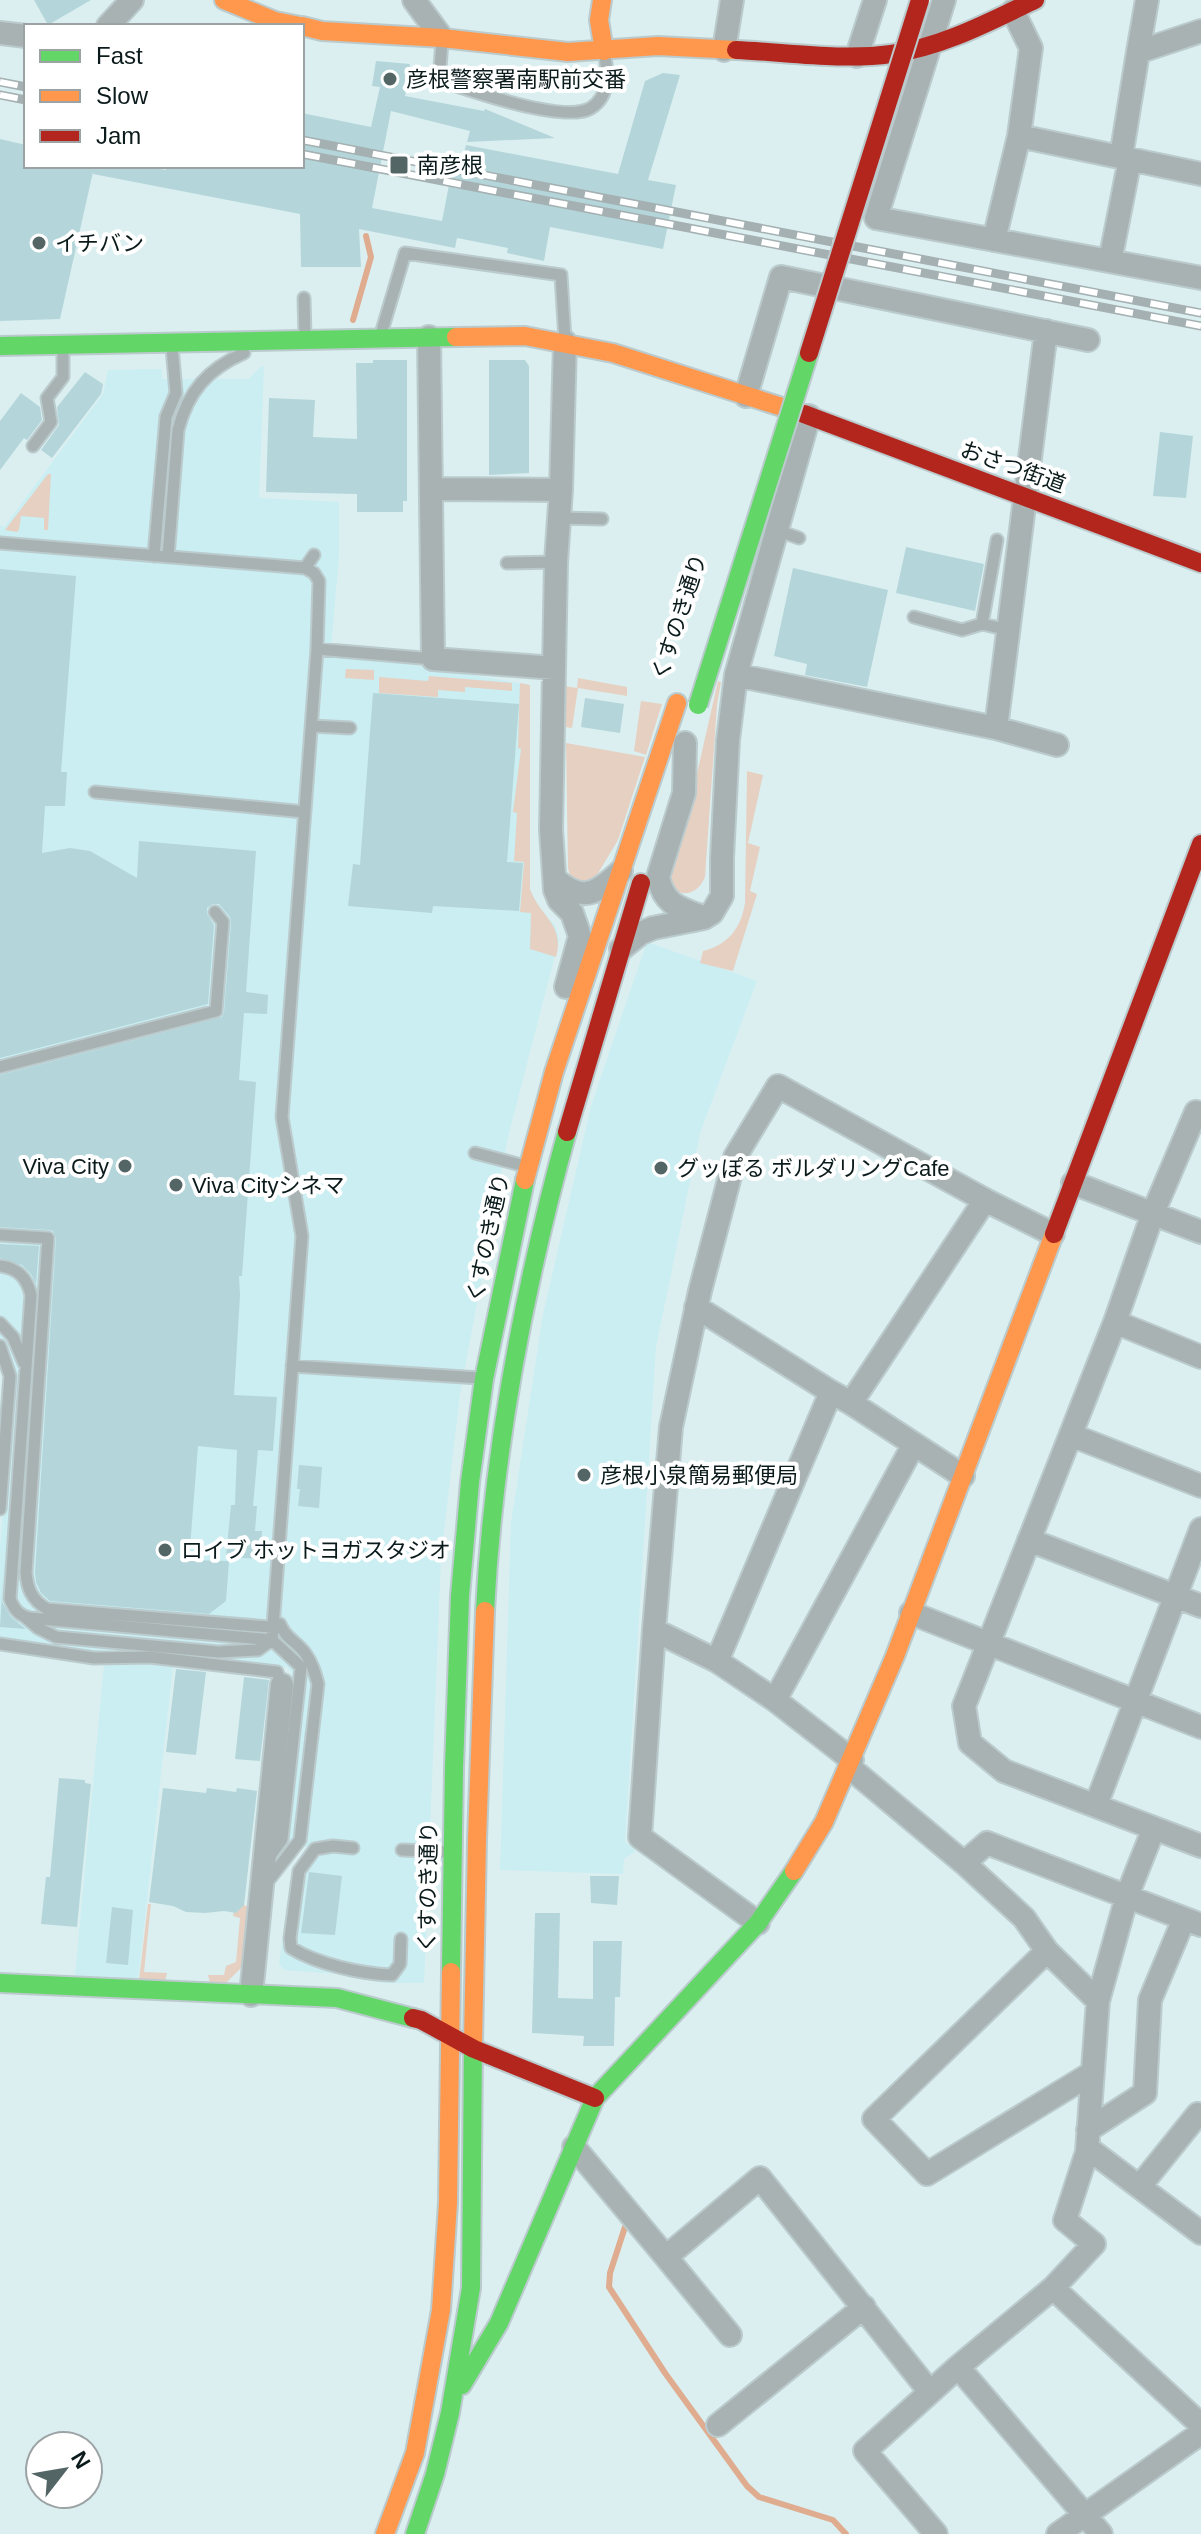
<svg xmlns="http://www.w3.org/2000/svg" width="1201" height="2534" font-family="Arial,'Noto Sans JP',sans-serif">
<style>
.built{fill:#caeef2}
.green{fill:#e5d0c2}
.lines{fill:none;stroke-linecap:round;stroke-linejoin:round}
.stream{stroke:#dfac90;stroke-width:6}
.building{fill:#b4d6da}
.lane-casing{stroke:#bbcbcd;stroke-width:15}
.street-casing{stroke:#bbcbcd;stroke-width:26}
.fast-casing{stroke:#bbcbcd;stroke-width:22}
.slow-casing{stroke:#bbcbcd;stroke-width:22}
.jam-casing{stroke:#bbcbcd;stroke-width:22}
.lane{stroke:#a9b2b2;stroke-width:11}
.street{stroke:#a9b2b2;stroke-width:22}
.fast{stroke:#63d668;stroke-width:18}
.slow{stroke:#ff974d;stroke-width:18}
.jam{stroke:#b3261e;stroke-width:18}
.rail-casing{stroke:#a4b0b1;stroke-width:9}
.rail{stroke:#fff;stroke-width:6;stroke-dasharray:18;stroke-linecap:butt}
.fast-bridge-casing{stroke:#bbcbcd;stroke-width:22;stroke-linecap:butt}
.jam-bridge-casing{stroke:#bbcbcd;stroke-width:22;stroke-linecap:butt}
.fast-bridge{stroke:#63d668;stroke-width:18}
.jam-bridge{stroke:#b3261e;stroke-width:18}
.poi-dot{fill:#546566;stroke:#fff;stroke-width:3}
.labels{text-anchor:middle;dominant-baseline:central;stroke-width:8;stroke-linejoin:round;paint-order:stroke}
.poi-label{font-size:22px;fill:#0b1a1b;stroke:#fff;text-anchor:start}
.street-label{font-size:22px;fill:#0b1a1b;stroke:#fff}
</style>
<rect width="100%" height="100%" fill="#dbeff1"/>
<path class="built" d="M264,366L259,498L339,502V555L331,650L530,685V889L537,905L556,927L559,940L508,1137L460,1394L441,1557L424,1983H383L339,1974L284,1970L279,1964L292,1871L309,1848L278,1836L294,1693L291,1690L293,1675L287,1667L149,1654L92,1653L0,1640V1549L13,1375L0,1338V525L4,527L103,394L108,370L162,369V379H249L260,367Z
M647,942L757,981L700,1133L656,1347L625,1842L636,1851L624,1859L623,1874L500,1870L511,1523L543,1314L591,1106Z
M154,1663L173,1666L138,1981L75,1976L104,1664Z"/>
<path class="green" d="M48,474H51L48,530H44V518L21,516L19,530L17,532L5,530Z
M346,669L374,670V680L345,678Z
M429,676L512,683V691L465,687V692L438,690V697L379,693V677L428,681Z
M578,678L627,687V696L578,688L572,728L565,727L564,686L577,688Z
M718,681L721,682L717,705L705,877C695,901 669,898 669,871L693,791Z
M520,683L530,685V889C540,917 565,924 556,957L530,949L531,913L520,912L524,862L514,861L517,813L513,812L521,749L518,748Z
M641,701L662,704L646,755L634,751Z
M566,743L645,757L618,840L594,880L582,883L570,876L568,868Z
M747,771L763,775L748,843L760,847L750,891L757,894L733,971L700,963L703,951C728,945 741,928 745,903Z
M148,1904H151L144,1972L167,1973L165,1981L139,1980Z
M244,1905L248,1907L242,1967L225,1984L210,1983L208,1975H224L226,1966L236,1962L240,1918L233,1916L235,1907Z"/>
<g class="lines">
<path class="stream" d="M353,320L371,257L366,236
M625,2227L610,2273L609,2287L665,2373L747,2486L759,2497L833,2520L846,2534"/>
</g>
<path class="building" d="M34,0H91L48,25Z
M376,61L410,64L405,96L484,111L485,109L555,138L467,142L470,131L391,111L372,208L442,221L454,159L462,161L466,145L618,174L645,81L663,73L680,75L648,180L676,185L663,249L550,227L544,261L507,253L508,248L457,238L455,248L359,229L361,267H301L300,214L93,174V172L60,319L0,321V139L26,145V166H146L166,170V166H302V113L371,127L380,87L372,86Z
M373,360H407V501H403V512H357V494L266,492L269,398L315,400L313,437L357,439L356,363H373Z
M489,360H525L529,366V473L489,475Z
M85,372L103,384L101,394L52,458L41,450L59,425L57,407Z
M21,393L40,407L42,420L27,440L24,438L0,470V421Z
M1160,432L1193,436L1186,498L1153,496Z
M906,547L984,564L975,611L896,593Z
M793,568L888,590L867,687L805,675L807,664L774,656Z
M0,569L76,576L61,772H67L65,806H45L42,853L70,848L90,851L137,878L139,841L256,851L246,992L268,995L267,1014L244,1013L239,1080L256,1082L242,1276H239L240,1295L234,1395L277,1397L273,1451L258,1450L253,1506H257L255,1531H262L260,1559L226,1557L231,1505H235L237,1450L198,1446L189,1560L229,1561L226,1601L209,1614L50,1601L41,1593L36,1582L35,1572L56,1238L53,1231L49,1230L0,1227V1075L222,1017L224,1012L231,923L230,917L219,904H213L207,908V914L214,925L208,1004L0,1058Z
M373,693L519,704L507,862L523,863L519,911L433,906L432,913L348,906L353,864L360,865Z
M585,698L624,704L620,733L581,727Z
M0,1244L39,1246L36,1284L31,1274L22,1265L0,1258Z
M299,1465L322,1467L319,1508L298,1506L300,1489H297Z
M4,1562L2,1602L11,1617L26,1629L0,1627Z
M176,1669L206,1672L196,1755L166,1752Z
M244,1677L269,1680L260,1761L235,1759Z
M59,1778L85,1780V1783L91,1784L77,1927L41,1924L46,1877H50Z
M163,1788L206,1793L207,1788L236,1792L237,1788L257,1791L244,1905L236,1913L224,1911L205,1913L186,1912L173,1906L149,1902Z
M309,1872L342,1876L335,1935L301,1933Z
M590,1876H619L617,1905L591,1903Z
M112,1907L133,1910L128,1965L106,1963Z
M535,1913H560L558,1998L593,1999V1941H622L620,1997H615L614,2046H583L584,2036L532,2033Z"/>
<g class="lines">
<defs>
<path id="lane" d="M442,42L439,80C468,90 565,124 591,108C611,95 608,71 604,52
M304,298L305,337
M381,334L405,253L561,275L565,340
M33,446L51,422L47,398L63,377V346
M560,518L602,519
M776,530L799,538
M0,543L305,568L314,573L319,581L317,649L282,1117L302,1236L272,1640L301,1667L282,1839L270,1856
M154,556L166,417L176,393L172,347
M168,557L178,430C188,391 208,369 244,353
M507,563L556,562
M305,568L314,555
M914,617L962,630L982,624L1009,630
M982,624L997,540
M317,649L433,659
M312,726L350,728
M95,792L305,812
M0,1067L216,1011L223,922L215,912
M475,1153L525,1166
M0,1235L48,1238L26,1572C27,1589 32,1600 47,1609L282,1628
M0,1266C18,1268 27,1278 31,1295L10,1599C14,1609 19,1616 30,1618L272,1640
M0,1323L13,1337L24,1363
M0,1346L10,1376L0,1509
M292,1366L480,1378
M24,1616L38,1628L56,1637L218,1652L258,1650L272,1640
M0,1644L94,1658L150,1657L277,1672L282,1685
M353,1848L333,1846L315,1849L299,1871L290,1938L291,1948C317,1964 361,1974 392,1975L400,1964L401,1939
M402,1850L450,1852
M265,1885L300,1840L318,1684C315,1673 312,1662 305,1653C297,1642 285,1638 280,1624"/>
<path id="street" d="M414,0L442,38
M944,0L876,218L1201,278
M1013,11L1031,48L1019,136L1201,174
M108,26L132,0
M0,33L26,36
M724,50L732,0
M1138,52L1147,0
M857,56L875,0
M1121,157L1138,52L1201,31
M994,240L1019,136
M1110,261L1130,159
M429,337L433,659L554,668
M565,342L561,490L556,562L551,830L555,890L559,900L572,913L580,936L566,987
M746,396L781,277L1088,340
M431,489L561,490
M736,675L996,728L1046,331
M996,728L1057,745
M685,743L684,793L658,877C664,905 679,908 703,917
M555,879C583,903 596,894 621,871
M621,949L641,933L653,928L704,918L712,913L722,896V858L728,740L736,675L809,416
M1201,1114L1196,1112L1153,1213L1115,1322L964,1706L970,1743L1004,1771L1201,1846
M1073,1183L1201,1232
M696,1307L831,1392
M1115,1322L1201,1357
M851,1403L985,1200L1053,1234
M1071,1435L1201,1486
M1029,1540L1201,1606
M911,1613L1201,1727
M654,1630L671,1427L700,1291L735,1157L778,1086L985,1200
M717,1661L654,1630L640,1837L758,1923
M775,1700L914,1444
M852,1760L775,1700L717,1661L831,1392L851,1403L963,1476
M849,1767L964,1863
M1096,1805L1201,1529
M1154,1828L1127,1896L1098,2001L1087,2152H1093L1201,2233
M1047,1951L1098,2001
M251,1995L282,1685
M1092,2073L927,2174L874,2119L1047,1951L1024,1918L964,1863L987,1843L1201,1925
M1088,2130L1145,2093L1150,2000L1184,1919
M574,2147L666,2257
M1140,2186L1198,2114L1201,2117
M1053,2288L1094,2244L1065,2220L1087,2152
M730,2335L666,2257L760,2178L930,2392
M958,2367L1101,2534
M718,2425L864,2307
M936,2534L865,2451L958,2367L1053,2288L1201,2425
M1058,2534L1201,2433"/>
<path id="fast" d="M0,346L456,337
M485,1611C493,1449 524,1288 567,1132
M451,1972L454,1768L460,1596L470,1482L484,1379L525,1180
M0,1983L337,1998L413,2018
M462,2385L499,2323L595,2098L758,1923L794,1871
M415,2534L435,2474L450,2413L471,2288L473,2043"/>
<path id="slow" d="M224,0L275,21L300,26
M602,0L599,20L604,51
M302,26L322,31L442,38L568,52L658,46L736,50
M456,337L525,336L613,353L804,414
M525,1180L554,1072L677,703
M794,1871L824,1822L895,1656L1054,1234
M473,2043L477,1840L485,1611
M385,2534L415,2453L441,2310L448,2203L451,1972"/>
<path id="jam" d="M736,50C785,52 842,61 891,54C942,47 989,22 1035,0
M804,414L1201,563
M567,1132L641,883
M1054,1234L1201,844
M413,2018L421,2020L474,2049L595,2098"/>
</defs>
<use href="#lane" class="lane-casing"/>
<use href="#street" class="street-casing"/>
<use href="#fast" class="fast-casing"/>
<use href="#slow" class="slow-casing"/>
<use href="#jam" class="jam-casing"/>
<use href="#lane" class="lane"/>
<use href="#street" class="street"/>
<use href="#fast" class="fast"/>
<use href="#slow" class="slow"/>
<use href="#jam" class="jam"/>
<defs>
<path id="rail" d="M0,82L26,87
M0,95L26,100
M302,140L1201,313
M302,154L1201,326"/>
</defs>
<use href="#rail" class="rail-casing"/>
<use href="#rail" class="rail"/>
<defs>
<path id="fast-bridge" d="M698,705L809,353"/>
<path id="jam-bridge" d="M809,353L920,0"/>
</defs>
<use href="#fast-bridge" class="fast-bridge-casing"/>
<use href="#jam-bridge" class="jam-bridge-casing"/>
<use href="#fast-bridge" class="fast-bridge"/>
<use href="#jam-bridge" class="jam-bridge"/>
</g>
<g class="poi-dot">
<circle cx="390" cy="79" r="8"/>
<rect x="389" y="155" width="20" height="20" rx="4"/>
<circle cx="39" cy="243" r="8"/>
<circle cx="125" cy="1166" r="8"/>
<circle cx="661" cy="1168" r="8"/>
<circle cx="176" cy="1185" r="8"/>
<circle cx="584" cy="1475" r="8"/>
<circle cx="165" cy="1550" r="8"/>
</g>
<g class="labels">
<g class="poi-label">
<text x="406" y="79">彦根警察署南駅前交番</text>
<text x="417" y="165">南彦根</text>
<text x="55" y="243">イチバン</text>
<text x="109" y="1166" text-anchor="end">Viva City</text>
<text x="677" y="1168">グッぽる ボルダリングCafe</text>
<text x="192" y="1185">Viva Cityシネマ</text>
<text x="600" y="1475">彦根小泉簡易郵便局</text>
<text x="181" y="1550">ロイブ ホットヨガスタジオ</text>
</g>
<g class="street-label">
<text transform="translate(1013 467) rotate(20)">おさつ街道</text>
<text transform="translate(679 617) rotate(-72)">くすのき通り</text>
<text transform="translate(488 1238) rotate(-78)">くすのき通り</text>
<text transform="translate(428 1887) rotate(-89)">くすのき通り</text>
</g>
</g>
<rect x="24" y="24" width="280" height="144" fill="#ffffff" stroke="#9da3a4" stroke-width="2"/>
<rect x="40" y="50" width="40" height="12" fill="#63d668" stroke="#9da3a4" stroke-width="2"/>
<text x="96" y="64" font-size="24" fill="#0b1a1b">Fast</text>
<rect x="40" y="90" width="40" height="12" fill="#ff974d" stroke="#9da3a4" stroke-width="2"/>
<text x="96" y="104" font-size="24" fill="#0b1a1b">Slow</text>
<rect x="40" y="130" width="40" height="12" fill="#b3261e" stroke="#9da3a4" stroke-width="2"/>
<text x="96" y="144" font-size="24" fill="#0b1a1b">Jam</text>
<g transform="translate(64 2470) rotate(59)"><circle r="38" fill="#ffffff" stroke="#9da3a4" stroke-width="2"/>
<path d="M0-6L14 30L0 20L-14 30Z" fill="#546566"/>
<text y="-12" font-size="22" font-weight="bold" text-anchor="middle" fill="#0b1a1b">N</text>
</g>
</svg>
